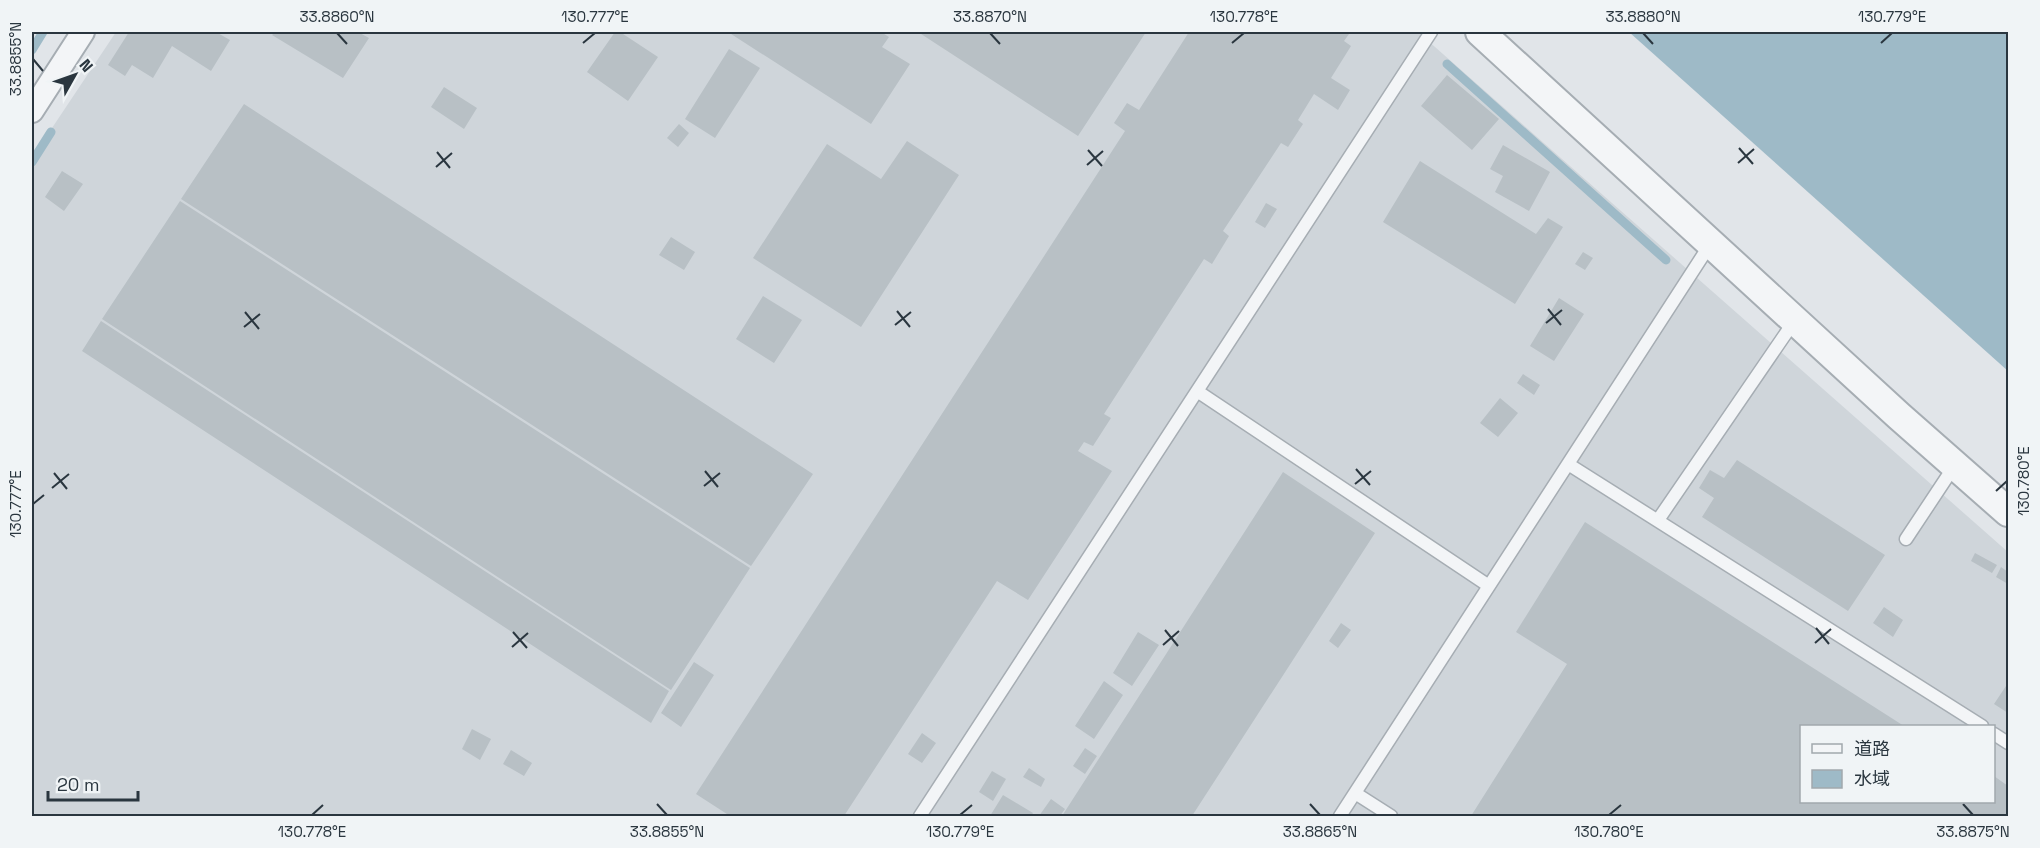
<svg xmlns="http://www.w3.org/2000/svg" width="2040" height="848" font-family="'Space Grotesk','Noto Sans JP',sans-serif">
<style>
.built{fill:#cfd5da;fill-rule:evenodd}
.water{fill:#9ebac7}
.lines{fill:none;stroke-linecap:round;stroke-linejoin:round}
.stream{stroke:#9ebac7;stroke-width:9}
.building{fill:#b8c0c5}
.service-casing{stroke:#a6adb3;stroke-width:15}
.minor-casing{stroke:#a6adb3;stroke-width:26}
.tertiary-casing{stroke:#a6adb3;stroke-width:32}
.service{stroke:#f3f5f7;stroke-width:12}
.minor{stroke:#f3f5f7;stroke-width:22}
.tertiary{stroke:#f3f5f7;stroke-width:28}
.ticks{fill:none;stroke:#2a363f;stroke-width:2}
.neatline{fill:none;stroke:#2a363f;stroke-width:2}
.ticks-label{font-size:15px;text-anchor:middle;fill:#2a363f}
</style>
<rect width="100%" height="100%" fill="#e1e5e9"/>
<path class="built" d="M116,32H1418L2008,552V816H32V158ZM1802,726H1994V802H1802Z"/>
<path class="water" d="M1629,32H2008V371Z"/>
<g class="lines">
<path class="stream" d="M32,50L43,32
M1447,64L1666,260
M32,162L51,132"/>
</g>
<path class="building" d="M129,32H216L230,40L211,71L172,46L153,78L132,65L125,76L108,65Z
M275,32H358L369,38L343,78L272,35Z
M615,32H620L658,57L628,101L587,72Z
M728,32H881L889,37L882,47L910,64L871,124Z
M918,32H1146L1078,136Z
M1189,32H1345L1349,34L1344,41L1351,46L1331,78L1350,90L1338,110L1314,94L1298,120L1303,124L1288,147L1281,143L1223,231L1229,236L1212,264L1204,259L1104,414L1111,418L1093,446L1084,442L1078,451L1112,471L1028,600L997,581L844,816H730L696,794L1125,131L1114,123L1127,103L1139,110Z
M729,49L760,68L715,138L685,119Z
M1447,75L1499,119L1472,150L1421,106Z
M444,87L477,108L464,129L431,107Z
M244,104L813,474L751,566L181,199Z
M679,124L689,133L678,147L667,138Z
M907,141L959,175L861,327L753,258L827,144L881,179Z
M1503,145L1550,172L1529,211L1495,192L1503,176L1490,169Z
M1420,161L1536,234L1548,218L1563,227L1515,304L1383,222Z
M62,171L83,184L64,211L45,197Z
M180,201L750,568L671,690L102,319Z
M1266,203L1277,209L1265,228L1255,222Z
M671,237L695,252L684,270L659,255Z
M1583,252L1593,258L1585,270L1575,264Z
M763,296L802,320L774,363L736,339Z
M1559,298L1584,314L1554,361L1530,346Z
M101,321L669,691L651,723L82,351Z
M1523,374L1540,385L1534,395L1517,383Z
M1500,398L1518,413L1498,437L1480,423Z
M1737,460L1885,555L1848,611L1702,517L1714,498L1699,488L1710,470L1724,478Z
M1283,472L1375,533L1192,816H1062Z
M1585,522L1904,726H1802V802H1994V776L2008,786V816H1471L1567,664L1516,632Z
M1975,553L1997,565L1992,573L1971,561Z
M2001,567L2008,572V584L1996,577Z
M1884,607L1903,620L1893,637L1873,623Z
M1341,623L1351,630L1338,648L1329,641Z
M1138,632L1159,645L1132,686L1113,673Z
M694,662L714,675L681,727L661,713Z
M1104,681L1123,695L1094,739L1075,726Z
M2008,683V713L1994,704Z
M472,729L491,739L480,760L462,749Z
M922,733L936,743L922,763L908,754Z
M1085,748L1097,756L1085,774L1073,766Z
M511,750L532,763L524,776L503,764Z
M1029,768L1045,779L1041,787L1023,777Z
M992,771L1006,779L993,801L979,792Z
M1003,795L1033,813L1031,816H990Z
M1051,799L1065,809L1060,816H1039Z"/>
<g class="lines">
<defs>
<path id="service" d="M1197,391L1489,586
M1568,464L1982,726
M1658,520L1795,320
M1906,539L1955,465
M1994,734L2008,743
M1355,793L1391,816
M920,816L1431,32
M1340,816L1711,243"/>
<path id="minor" d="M32,111L83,32"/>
<path id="tertiary" d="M1480,32L1899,416L2008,512"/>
</defs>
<use href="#service" class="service-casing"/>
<use href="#minor" class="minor-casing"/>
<use href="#tertiary" class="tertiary-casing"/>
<use href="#service" class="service"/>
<use href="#minor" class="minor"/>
<use href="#tertiary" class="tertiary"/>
</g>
<path class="ticks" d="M337,33L347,44M990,33L1000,44M1643,33L1653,44M583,43L595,33M1232,43L1244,33M1881,43L1892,33M33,59L43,71M1739,148L1753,164M1088,150L1102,166M437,152L450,168M1738,163L1754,149M1087,165L1103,151M436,167L452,153M1548,309L1561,325M897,311L910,327M245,312L259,329M1546,323L1562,310M895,325L911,312M244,327L260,314M1356,469L1370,485M705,471L718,487M54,473L67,489M1355,484L1371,471M704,486L720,473M52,488L69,474M1996,491L2007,481M33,504L44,495M1816,628L1829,644M1165,630L1178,646M513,632L527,648M1815,643L1831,629M1163,645L1179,631M512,647L528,633M657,804L667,815M1310,804L1320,815M1963,804L1973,815M312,815L323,805M960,815L972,805M1609,815L1621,805"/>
<rect width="2040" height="848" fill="none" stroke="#f0f4f6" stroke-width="66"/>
<rect x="1800" y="725" width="195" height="78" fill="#f0f4f6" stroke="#a1a8ad" stroke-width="1.5"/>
<rect x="1812" y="744" width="30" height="9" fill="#f3f5f7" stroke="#a1a8ad" stroke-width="1.5"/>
<text x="1854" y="755" font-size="18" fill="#2a363f">道路</text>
<rect x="1812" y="770" width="30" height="18" fill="#9ebac7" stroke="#a1a8ad" stroke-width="1.5"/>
<text x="1854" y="785" font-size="18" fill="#2a363f">水域</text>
<g transform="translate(75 75) rotate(50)" stroke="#f0f4f6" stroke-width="4.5" paint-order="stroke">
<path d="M0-4.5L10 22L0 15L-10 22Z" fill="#2a363f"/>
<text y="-9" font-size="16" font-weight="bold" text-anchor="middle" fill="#2a363f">N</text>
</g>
<path d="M48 791v9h90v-9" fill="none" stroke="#2a363f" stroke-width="3"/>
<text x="57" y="791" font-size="18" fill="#2a363f" stroke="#f0f4f6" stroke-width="4.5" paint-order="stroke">20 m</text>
<rect x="33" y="33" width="1974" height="782" class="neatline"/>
<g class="ticks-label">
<text x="337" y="22">33.8860°N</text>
<text x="595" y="22">130.777°E</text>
<text x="990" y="22">33.8870°N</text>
<text x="1244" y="22">130.778°E</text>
<text x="1643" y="22">33.8880°N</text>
<text x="1892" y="22">130.779°E</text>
<text transform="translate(16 59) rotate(-90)" y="5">33.8855°N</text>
<text transform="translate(2024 481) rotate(-90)" y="5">130.780°E</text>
<text transform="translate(16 504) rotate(-90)" y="5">130.777°E</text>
<text x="312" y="837">130.778°E</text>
<text x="667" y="837">33.8855°N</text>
<text x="960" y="837">130.779°E</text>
<text x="1320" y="837">33.8865°N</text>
<text x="1609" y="837">130.780°E</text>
<text x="1973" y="837">33.8875°N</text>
</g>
</svg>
